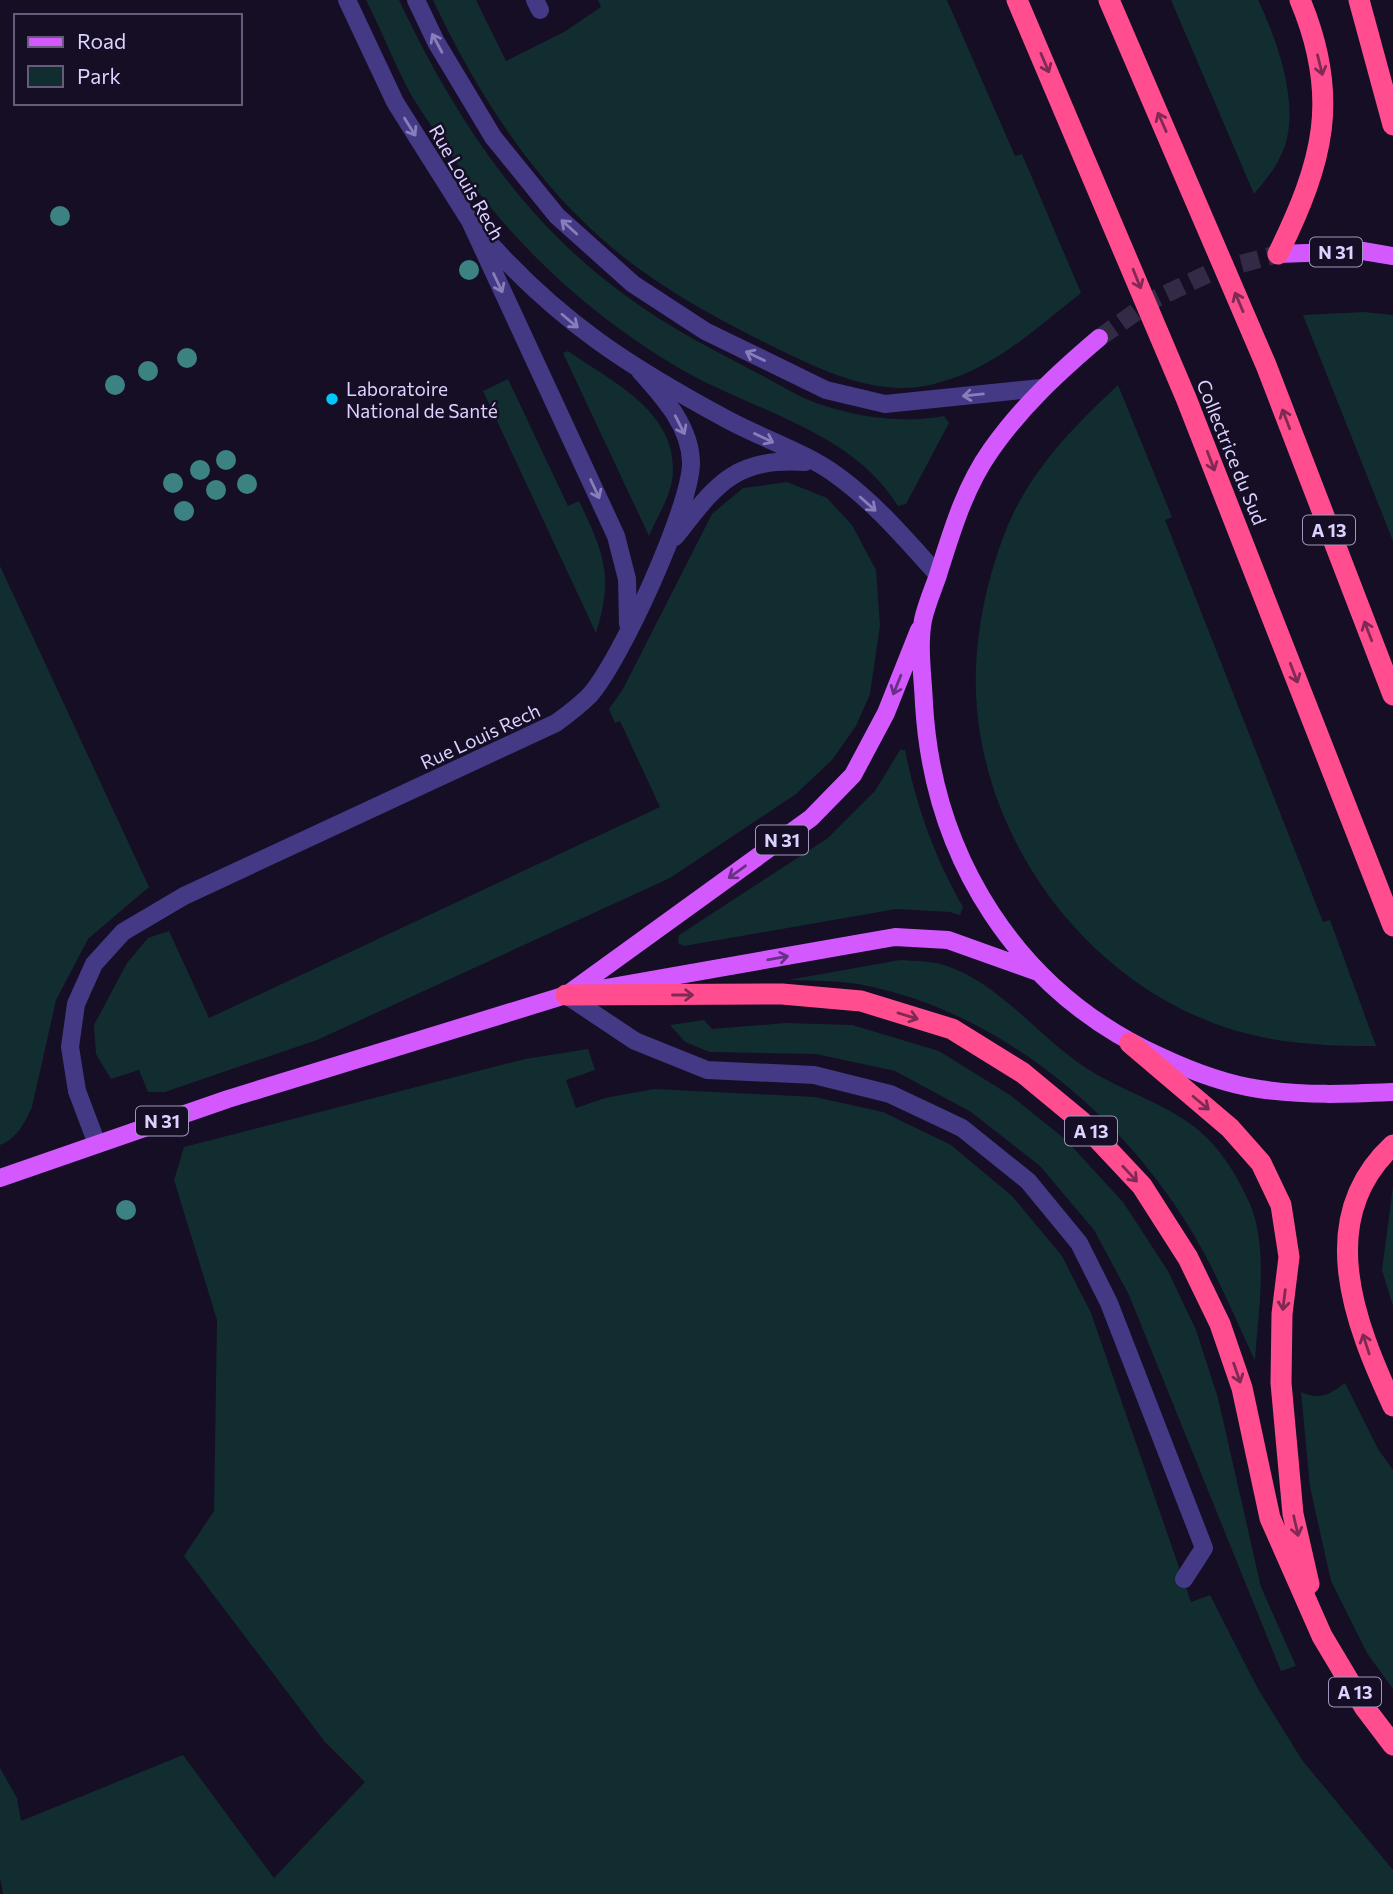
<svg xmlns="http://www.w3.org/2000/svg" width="1393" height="1894" font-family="Commissioner,sans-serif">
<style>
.green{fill:#112d2f}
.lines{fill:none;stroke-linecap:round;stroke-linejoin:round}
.primary-tunnel{stroke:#332b46;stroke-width:18;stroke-dasharray:18 9;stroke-linecap:butt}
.service{stroke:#443984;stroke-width:18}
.minor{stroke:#443984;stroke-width:18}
.primary{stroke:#d359ff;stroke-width:18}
.motorway{stroke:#ff4d8f;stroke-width:21}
.tree{fill:#3c8282}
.oneway{stroke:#887ebb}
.oneway2{stroke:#7e2a55}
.oneway3{stroke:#6a3087}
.poi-dot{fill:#00c8fd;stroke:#150e25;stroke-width:2.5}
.labels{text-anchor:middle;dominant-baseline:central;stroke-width:5;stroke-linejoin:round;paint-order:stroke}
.shield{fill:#150e25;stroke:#a097be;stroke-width:2}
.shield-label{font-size:18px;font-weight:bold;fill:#dcd2ff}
.street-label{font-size:19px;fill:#dcd2ff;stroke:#150e25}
.poi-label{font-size:19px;fill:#dcd2ff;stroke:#150e25;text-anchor:start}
</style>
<rect width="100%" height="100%" fill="#150e25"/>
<path class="green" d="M366,0H399C452,113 522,221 625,295C666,326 712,349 757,373C777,383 798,397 819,404C858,417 903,424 944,416L949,423L906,504L898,506C849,427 746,410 672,364C576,305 503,234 441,140C431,124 418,108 409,91C394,62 381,30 366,0Z
M433,0H476L506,61L564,32L601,7L598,0H947L1015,156L1022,154L1081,293C1034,330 994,369 934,384C879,398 826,372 778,349C732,326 687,303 645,273C549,206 482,104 433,0Z
M1171,0H1258C1276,37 1297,97 1287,138C1282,160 1268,178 1254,194Z
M1364,312L1393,315V541L1303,315Z
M568,351C614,383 682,414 672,481C669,499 656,519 649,536L563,353Z
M508,379L568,506L579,501C604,553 614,576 596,633L483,391Z
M1118,385L1172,517L1165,520L1323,922L1330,920L1376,1046C1337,1046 1299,1045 1261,1037C1104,1004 984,854 976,696C974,637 986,579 1008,525C1032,469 1074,426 1118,385Z
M787,482L827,498L852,525L876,570L880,625L870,694L856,726L832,760L796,794L670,878L317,1040L165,1092H148L139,1070L111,1079L96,1054L94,1025L127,963L148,938L169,931L209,1018L660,807L620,721L615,723L609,709L623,689L712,514L743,488Z
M0,566L149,887L88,939L56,1000L32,1107C25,1122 17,1139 0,1145Z
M900,750H905C917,808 934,856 963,907L960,915L950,912L896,909L684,946L678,943L679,935L828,838L875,791Z
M900,960C915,961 933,961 947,966C1005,986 1043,1044 1096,1074C1132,1095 1177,1108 1206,1137C1225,1155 1239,1180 1250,1204C1269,1248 1258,1314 1255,1361C1238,1324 1222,1286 1203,1251C1135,1126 1008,1015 868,986C842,980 814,981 788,980Z
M704,1020L712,1029L786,1023L852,1025L939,1051L1010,1095L1065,1139L1123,1202L1168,1271L1196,1330L1218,1398L1261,1587L1296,1666L1281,1671L1129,1295L1094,1230L1040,1166L971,1112L895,1071L816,1054L710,1052L685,1042L670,1025Z
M588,1049L595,1070L566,1080L576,1108L605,1098L654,1089L815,1097L883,1112L951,1145L1012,1196L1062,1256L1091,1313L1191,1602L1210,1595L1258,1689L1302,1760L1393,1870V1894H3L0,1878V1768L17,1798L21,1821L183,1755L274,1878L365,1782L325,1742L184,1556L214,1511L217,1320L174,1180L184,1147L525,1059Z
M1393,1187V1306L1382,1270Z
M1345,1383L1378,1449L1393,1470V1689L1367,1653L1331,1581L1310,1487L1301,1392C1320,1400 1329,1395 1345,1383Z"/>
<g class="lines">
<path class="primary-tunnel" d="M1099,338L1153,300L1214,271L1278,254"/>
<path class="service" d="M535,0L540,10
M566,995L635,1041L707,1070L814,1075L890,1094L962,1128L1028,1181L1079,1243L1109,1303L1204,1548L1184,1579"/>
<path class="minor" d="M347,0L395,102L470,221L616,536L627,579L628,624
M416,0L436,42L493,137L557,216L633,284L705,331L826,390L885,404L1041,388
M484,237C559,322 631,368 730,421C766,440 807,453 839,477C876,504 907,541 938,575
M675,537C717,484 733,458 805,462
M97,1144L77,1091L70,1047L76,1004L94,964L123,932L184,896L556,723C567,715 579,706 589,696C619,664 692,505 691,462C690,425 662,396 640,371"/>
<path class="primary" d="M1278,254L1363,251L1393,256
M1099,338C1059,372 1022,406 991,450C964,488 951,534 937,578C932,592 926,606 923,620C918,646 923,678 924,704C933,858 1017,991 1159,1056C1191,1071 1225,1084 1259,1089C1304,1096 1348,1094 1393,1092
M572,991L811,818L853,775L886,713L919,630
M0,1178L228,1099L566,995L895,937L948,940L1035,971"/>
<path class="motorway" d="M1017,0L1186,398L1393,926
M1109,0L1266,365L1393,695
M1359,0L1393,125
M1278,254C1323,162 1341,98 1300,0
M566,995L782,994L861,1001L952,1029L1023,1073L1081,1121L1142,1186L1188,1258L1220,1324L1242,1388L1270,1518L1322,1636L1365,1708L1393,1745
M1130,1043L1230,1128L1261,1163L1281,1205L1289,1257L1282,1314L1281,1383L1293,1514L1309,1584
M1393,1145C1313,1219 1355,1324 1393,1406"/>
</g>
<g class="tree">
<circle cx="60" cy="216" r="10"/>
<circle cx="469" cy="270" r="10"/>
<circle cx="187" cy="358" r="10"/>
<circle cx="148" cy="371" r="10"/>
<circle cx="115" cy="385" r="10"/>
<circle cx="226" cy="460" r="10"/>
<circle cx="200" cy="470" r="10"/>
<circle cx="173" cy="483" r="10"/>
<circle cx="247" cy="484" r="10"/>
<circle cx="216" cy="490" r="10"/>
<circle cx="184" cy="511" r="10"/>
<circle cx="126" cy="1210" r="10"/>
</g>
<defs><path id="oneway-shaft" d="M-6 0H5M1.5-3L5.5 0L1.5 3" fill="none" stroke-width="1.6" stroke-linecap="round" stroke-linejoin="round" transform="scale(1.75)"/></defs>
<g class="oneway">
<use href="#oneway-shaft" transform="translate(437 43) rotate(-118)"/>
<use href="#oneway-shaft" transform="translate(410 127) rotate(58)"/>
<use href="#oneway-shaft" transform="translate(569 227) rotate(-138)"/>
<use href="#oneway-shaft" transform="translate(498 283) rotate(65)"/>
<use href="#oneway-shaft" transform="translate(570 321) rotate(40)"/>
<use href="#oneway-shaft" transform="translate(755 356) rotate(-154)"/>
<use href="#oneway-shaft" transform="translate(973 395) rotate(174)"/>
<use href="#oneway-shaft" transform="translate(680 425) rotate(63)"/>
<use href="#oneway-shaft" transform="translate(764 438) rotate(26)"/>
<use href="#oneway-shaft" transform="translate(595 489) rotate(65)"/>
<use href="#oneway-shaft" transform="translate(868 504) rotate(42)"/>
</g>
<g class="oneway2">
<use href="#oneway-shaft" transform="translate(1045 63) rotate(67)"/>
<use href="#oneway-shaft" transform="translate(1320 65) rotate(76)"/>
<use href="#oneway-shaft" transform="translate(1162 122) rotate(-114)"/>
<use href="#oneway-shaft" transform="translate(1137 279) rotate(68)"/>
<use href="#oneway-shaft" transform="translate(1239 302) rotate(-113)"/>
<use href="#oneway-shaft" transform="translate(1286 419) rotate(-111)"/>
<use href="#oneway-shaft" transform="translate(1211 461) rotate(69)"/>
<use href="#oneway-shaft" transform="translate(1368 631) rotate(-111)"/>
<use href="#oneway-shaft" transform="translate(1294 673) rotate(69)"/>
<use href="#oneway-shaft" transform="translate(683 995)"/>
<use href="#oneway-shaft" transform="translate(908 1016) rotate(17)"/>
<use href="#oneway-shaft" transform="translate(1201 1103) rotate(40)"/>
<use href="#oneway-shaft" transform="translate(1130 1174) rotate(47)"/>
<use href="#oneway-shaft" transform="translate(1284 1300) rotate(97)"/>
<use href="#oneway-shaft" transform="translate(1366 1344) rotate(-108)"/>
<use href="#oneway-shaft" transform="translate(1237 1373) rotate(71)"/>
<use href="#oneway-shaft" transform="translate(1296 1526) rotate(77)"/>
</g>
<g class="oneway3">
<use href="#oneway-shaft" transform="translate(897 685) rotate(112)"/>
<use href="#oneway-shaft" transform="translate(737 872) rotate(144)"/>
<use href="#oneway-shaft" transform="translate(778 958) rotate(-10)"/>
</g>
<circle class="poi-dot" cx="332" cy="399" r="7"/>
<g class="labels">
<g class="shield">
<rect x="1310" y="237.5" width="52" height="29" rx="5"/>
<rect x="1303" y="515.5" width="52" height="29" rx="5"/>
<rect x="756" y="825.5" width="52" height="29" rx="5"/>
<rect x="136" y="1106.5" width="52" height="29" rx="5"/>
<rect x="1065" y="1116.5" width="52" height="29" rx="5"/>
<rect x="1329" y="1677.5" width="52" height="29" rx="5"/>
</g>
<g class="shield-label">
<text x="1336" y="252">N 31</text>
<text x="1329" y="530">A 13</text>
<text x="782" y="840">N 31</text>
<text x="162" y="1121">N 31</text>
<text x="1091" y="1131">A 13</text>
<text x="1355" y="1692">A 13</text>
</g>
<g class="street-label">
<text transform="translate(467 182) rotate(60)">Rue Louis Rech</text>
<text transform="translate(1232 452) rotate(68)">Collectrice du Sud</text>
<text transform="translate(480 736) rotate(-25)">Rue Louis Rech</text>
</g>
<g class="poi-label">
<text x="346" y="388">Laboratoire<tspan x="346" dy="22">National de Santé</tspan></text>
</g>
</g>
<rect x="14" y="14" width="228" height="91" fill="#150e25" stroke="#655c7c" stroke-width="2"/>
<rect x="28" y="37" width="35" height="10" fill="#d359ff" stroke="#655c7c" stroke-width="2"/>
<text x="77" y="49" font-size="21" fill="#dcd2ff">Road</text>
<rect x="28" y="66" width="35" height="21" fill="#112d2f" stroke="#655c7c" stroke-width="2"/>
<text x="77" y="84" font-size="21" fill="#dcd2ff">Park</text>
</svg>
